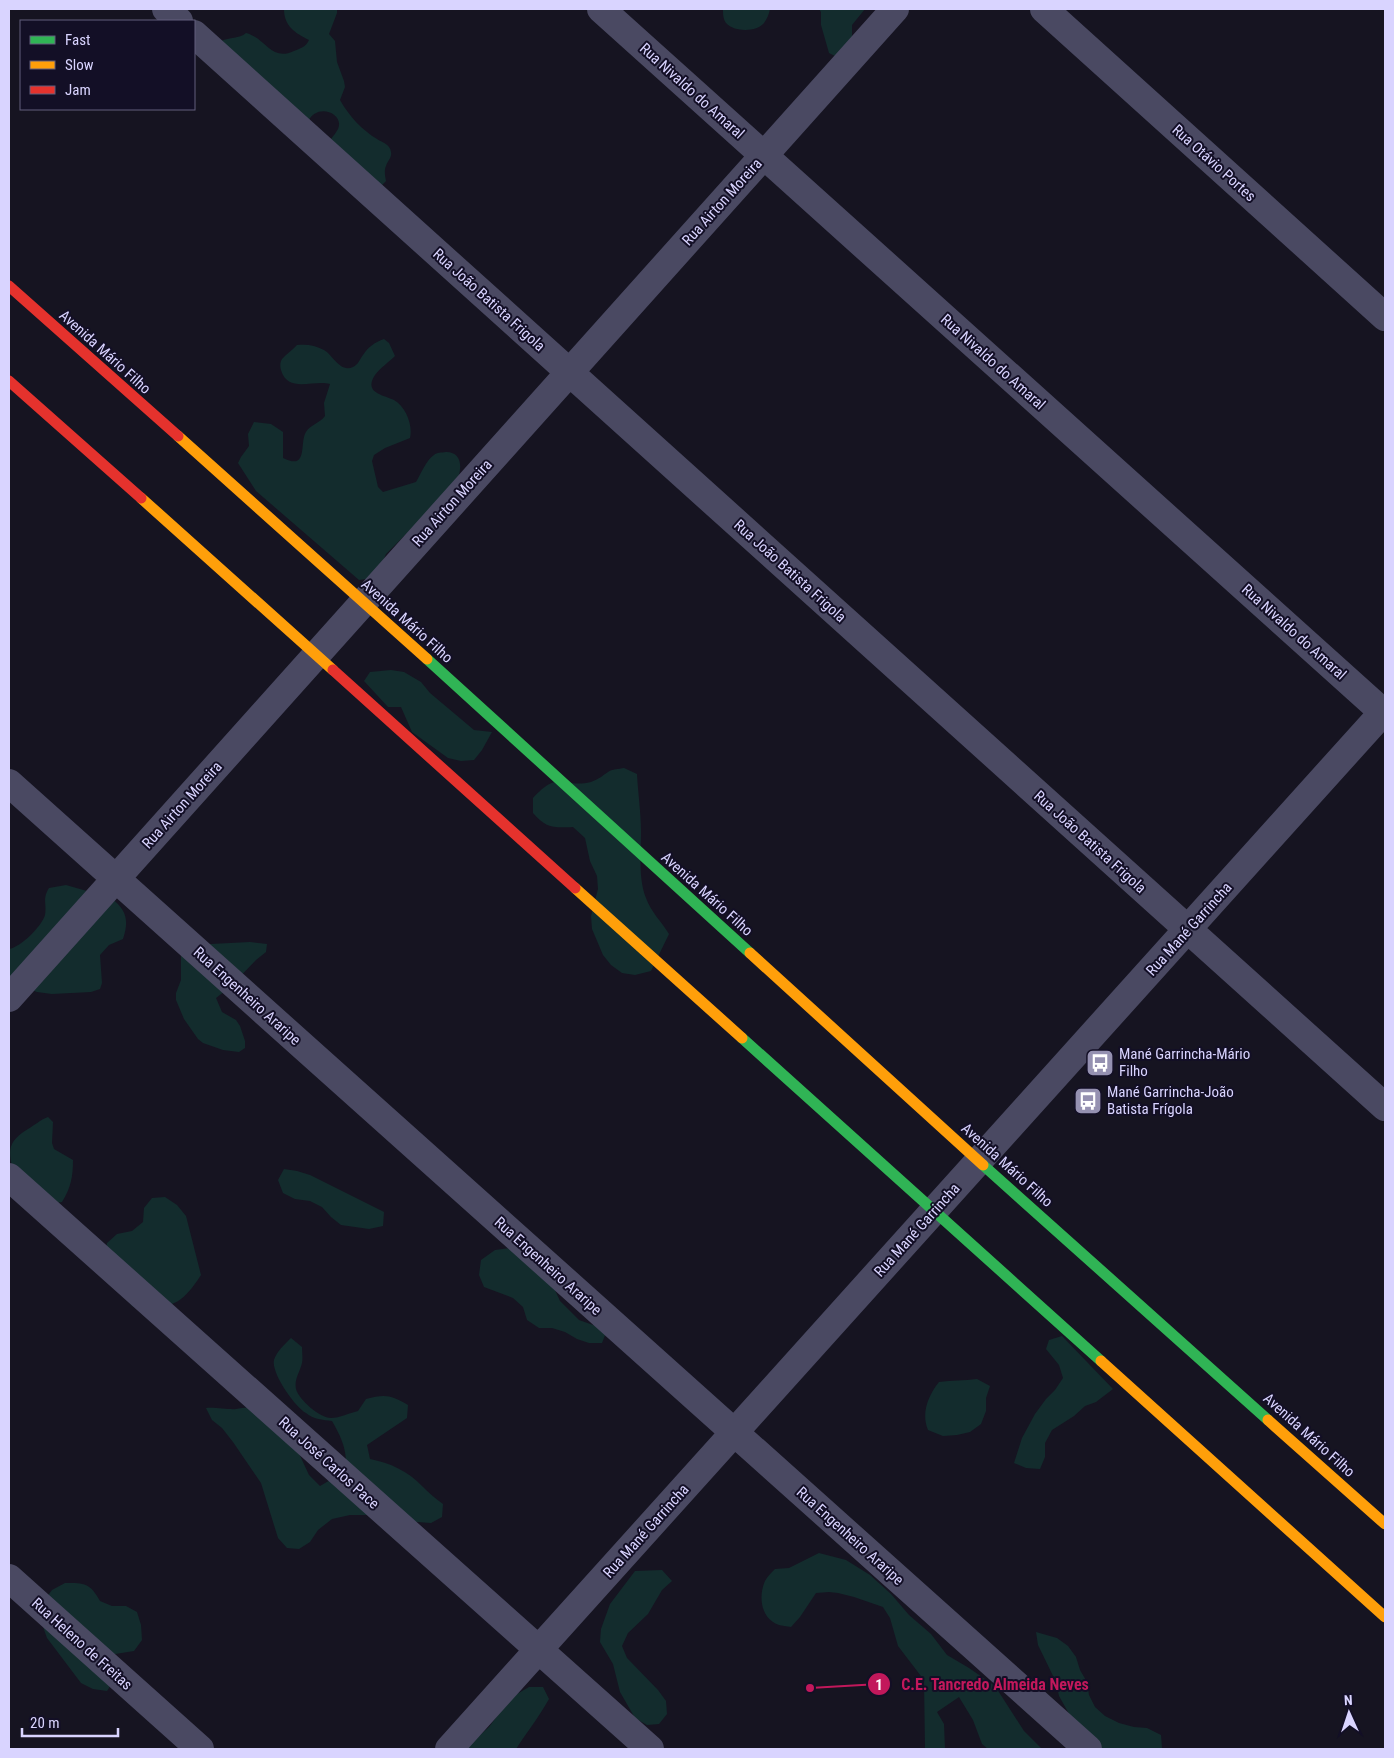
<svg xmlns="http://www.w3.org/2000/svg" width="1394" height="1758" font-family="'Roboto Condensed',sans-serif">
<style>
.green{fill:#132c2d}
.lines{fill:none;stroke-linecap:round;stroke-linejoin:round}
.street{stroke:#4a4962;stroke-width:28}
.fast{stroke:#30b455;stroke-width:11}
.slow{stroke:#ff9f0a;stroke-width:11}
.jam{stroke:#e5322d;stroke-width:11}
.labels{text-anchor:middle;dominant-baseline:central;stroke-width:4;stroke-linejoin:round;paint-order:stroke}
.street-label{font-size:15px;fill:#d9d4ff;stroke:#130f26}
.poi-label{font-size:15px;fill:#d9d4ff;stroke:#130f26;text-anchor:start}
.leader{fill:none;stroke:#c2185b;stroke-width:2}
.callout-dot{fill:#c2185b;stroke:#130f26;stroke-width:2}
.mark-label{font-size:15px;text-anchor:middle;font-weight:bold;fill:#fff}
.callout-label{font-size:16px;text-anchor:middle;font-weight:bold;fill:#c2185b;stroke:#130f26;stroke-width:4;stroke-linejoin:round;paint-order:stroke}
</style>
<rect width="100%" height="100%" fill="#161421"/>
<path class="green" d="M284,9H337V13L329,34L335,41L337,62L344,81L345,87L340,100C349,116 362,130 377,139C383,143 390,144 391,152C392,158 388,160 386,166C384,170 385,176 386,181L381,186L331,139C333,136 336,133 338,129C345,113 316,102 308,122L221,41C230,37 239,39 246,33C266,38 271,62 294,51C301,48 306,47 309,40C295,33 284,26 284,9Z
M723,9H770C769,14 767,19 764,23C757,32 735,32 727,24C723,20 723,14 723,9Z
M819,9H865L852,25V39L835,56L829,53L821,25V12Z
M384,339L389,343L395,356C389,362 380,368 375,375C363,393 384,395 394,400C406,407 413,425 410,438L385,448L374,455L372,461L378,487L383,492L416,482C421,474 426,460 434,455C437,452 441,453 446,452C460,452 462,464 459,475L417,528L406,534L386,554L378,573L366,579L359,580L256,491L238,463L241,457L249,446L248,434L254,422L271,424L283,432V458C309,471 299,443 306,432C310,425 320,423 325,416L324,403L330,384C314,379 288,394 281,370C280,367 280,362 282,359C286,354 293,350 297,345C307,344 315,345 324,350C333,355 340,373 353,367C358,365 360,359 363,355C368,347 375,342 384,339Z
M391,670L404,672L421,682L430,693L474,730L492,732L482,750L474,760L461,761L448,758L412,732L401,707H388L364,681L370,672Z
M624,768L637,774C638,793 641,813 641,832C641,853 638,878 646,898C651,912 661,921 669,934L651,971L635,975L622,973L611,965L603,955L592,929L591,916L598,889L597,876L590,861L585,838L573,827C553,828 546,828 533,813V798C561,768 562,789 591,782C599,779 602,776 608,772C612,769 619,769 624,768Z
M66,885L111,898C127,910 129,921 123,939L109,945L100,955L102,983L100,989L91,992L52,994L37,992L23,987L9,986V949C21,947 42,926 45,915C47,904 42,899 49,888Z
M250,942L267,944L266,952L256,960L230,987L216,998L222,1012L236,1020L240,1026L245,1041V1048L239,1052L223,1050L203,1043L198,1039L184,1019L176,1000V993L181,980V954L191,945Z
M48,1117L53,1122L52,1143L54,1149L73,1160C73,1176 71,1188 62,1202L56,1203L14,1176C9,1152 5,1143 28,1129C35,1125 40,1120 48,1117Z
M284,1169L297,1171L310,1175L384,1212L383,1226L369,1229L341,1225L331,1217L322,1207L310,1201L295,1199L283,1193L278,1180Z
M165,1197L177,1205L186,1216L201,1275C183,1303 175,1305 144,1312L132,1306L123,1294L105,1257L107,1243L117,1234L132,1231L143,1222L144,1208L152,1198Z
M510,1248L554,1288L560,1301L579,1320L607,1330L602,1343H589L577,1339L565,1332L552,1328H539L527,1320L523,1307L513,1298L484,1287L479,1275L481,1260L495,1250Z
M1062,1336L1113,1389L1096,1402L1085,1406L1074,1416L1052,1430L1045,1443V1457L1040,1469L1026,1468L1014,1463L1022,1438L1035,1414L1046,1399L1055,1390L1063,1378L1059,1365L1046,1349L1049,1340Z
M291,1338L302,1347C302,1352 303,1358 302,1363C300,1372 294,1379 296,1389C299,1400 320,1418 331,1418C340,1418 349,1413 358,1411L366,1399C385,1394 391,1395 408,1405L407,1418L367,1445L370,1459C390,1463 408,1471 422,1486C429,1493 435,1498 443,1504L442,1517L431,1523L404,1521L377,1515H350L332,1519L318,1530L310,1542L299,1549L287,1548L278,1538L261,1483L233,1442L222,1428L212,1420L206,1408C215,1407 230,1410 236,1409C242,1408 247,1407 254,1407L296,1447L309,1475L320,1486L332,1479L346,1460C345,1445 340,1435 332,1421C323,1420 313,1419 306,1413C295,1407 271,1373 274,1360C277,1351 284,1345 291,1338Z
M977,1379L990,1386L986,1398V1411L981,1424L970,1432L957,1435L943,1436L928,1430C921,1413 928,1396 939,1382C952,1380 964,1381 977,1379Z
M819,1553L846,1560L870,1575L891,1594L909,1615L931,1634L947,1655L969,1668L995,1686L1024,1731L1042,1749H988L982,1744L973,1720L959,1697L937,1712L944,1724L945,1749H925L924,1680L898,1646L890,1618L883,1607L854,1597L838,1593L829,1592L816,1593L800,1617L791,1627C787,1626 782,1626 779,1625C761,1619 758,1597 765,1581C767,1577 771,1573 775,1569L789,1568Z
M662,1570L672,1581L662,1590L648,1614L628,1633L622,1646L627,1658L658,1690L666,1701L667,1714L659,1724L647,1725L635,1718L620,1692L613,1664L600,1642L601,1629L610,1604L635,1571Z
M65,1583C85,1583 90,1583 100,1601L112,1606H126L137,1612L141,1625L142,1640L134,1651L109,1655L114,1680L107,1691L93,1689L81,1683L47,1638L42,1624L43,1602L52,1590Z
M1036,1632L1057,1638L1068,1646L1076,1657L1080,1670L1087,1682L1089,1695L1095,1707L1105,1716L1119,1723L1134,1727L1147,1728L1161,1735L1162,1748L1095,1749L1072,1719L1059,1696L1056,1682L1038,1645Z
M529,1687H543L549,1699C539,1717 527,1732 516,1749H459L478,1737L489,1727L506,1704L517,1694Z"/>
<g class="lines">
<path class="street" d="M166,9L179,21
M601,9L1385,714
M1044,9L1385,317
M194,34L1385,1107
M9,783L1088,1749
M9,998L895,9
M9,1177L650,1749
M9,1578L200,1749
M449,1749L1385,710"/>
<path class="fast" d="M427,659L750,953
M742,1038L1101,1361
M983,1165L1268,1420"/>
<path class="slow" d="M178,436L427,659
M141,498L333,670
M575,888L742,1038
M750,953L983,1165
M1101,1361L1385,1617
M1268,1420L1385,1524"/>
<path class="jam" d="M9,286L178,436
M9,381L141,498
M333,670L575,888"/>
</g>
<defs>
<symbol id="bus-square" viewBox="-11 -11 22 22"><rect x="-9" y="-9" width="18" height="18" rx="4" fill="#9591b1" stroke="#130f26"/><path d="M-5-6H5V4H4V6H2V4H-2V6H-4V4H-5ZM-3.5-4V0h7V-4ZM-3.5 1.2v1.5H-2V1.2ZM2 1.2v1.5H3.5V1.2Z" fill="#fff"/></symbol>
</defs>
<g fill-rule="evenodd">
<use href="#bus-square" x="1084" y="1047" width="32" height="32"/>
<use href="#bus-square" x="1072" y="1085" width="32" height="32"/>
</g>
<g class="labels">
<g class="street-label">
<text transform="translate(692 91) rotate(42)">Rua Nivaldo do Amaral</text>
<text transform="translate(1214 163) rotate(42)">Rua Otávio Portes</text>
<text transform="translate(722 202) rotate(-48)">Rua Airton Moreira</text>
<text transform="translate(489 300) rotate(42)">Rua João Batista Frigola</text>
<text transform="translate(105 352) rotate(42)">Avenida Mário Filho</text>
<text transform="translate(993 362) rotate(42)">Rua Nivaldo do Amaral</text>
<text transform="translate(452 503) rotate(-48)">Rua Airton Moreira</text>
<text transform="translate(790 571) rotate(42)">Rua João Batista Frigola</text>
<text transform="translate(407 621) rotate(42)">Avenida Mário Filho</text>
<text transform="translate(1294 632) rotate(42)">Rua Nivaldo do Amaral</text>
<text transform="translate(182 805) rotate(-48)">Rua Airton Moreira</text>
<text transform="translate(1090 842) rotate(42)">Rua João Batista Frigola</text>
<text transform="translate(707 894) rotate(42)">Avenida Mário Filho</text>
<text transform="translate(1189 929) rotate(-48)">Rua Mané Garrincha</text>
<text transform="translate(247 996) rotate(42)">Rua Engenheiro Araripe</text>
<text transform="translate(1007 1165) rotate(42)">Avenida Mário Filho</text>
<text transform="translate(917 1230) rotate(-48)">Rua Mané Garrincha</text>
<text transform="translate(548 1266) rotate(42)">Rua Engenheiro Araripe</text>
<text transform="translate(1309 1435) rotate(42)">Avenida Mário Filho</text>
<text transform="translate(329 1463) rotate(42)">Rua José Carlos Pace</text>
<text transform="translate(646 1531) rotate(-48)">Rua Mané Garrincha</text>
<text transform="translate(850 1536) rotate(42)">Rua Engenheiro Araripe</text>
<text transform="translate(82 1644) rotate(42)">Rua Heleno de Freitas</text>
</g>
<g class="poi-label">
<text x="1119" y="1054">Mané Garrincha-Mário<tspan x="1119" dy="17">Filho</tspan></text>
<text x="1107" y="1092">Mané Garrincha-João<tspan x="1107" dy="17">Batista Frígola</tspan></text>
</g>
</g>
<path class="leader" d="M810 1688L879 1684"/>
<g class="callout-dot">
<circle cx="810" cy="1688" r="5"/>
<circle cx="879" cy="1684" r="12"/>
</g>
<g class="mark-label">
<text x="879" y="1690">1</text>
</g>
<g class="callout-label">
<text x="995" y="1690">C.E. Tancredo Almeida Neves</text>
</g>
<rect width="1394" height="1758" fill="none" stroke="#d9d4ff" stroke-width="20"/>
<rect x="20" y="20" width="175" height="90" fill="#130f26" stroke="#625e7d"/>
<rect x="30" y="36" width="25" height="8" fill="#30b455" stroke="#625e7d"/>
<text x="65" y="45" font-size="15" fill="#d9d4ff">Fast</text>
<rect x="30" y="61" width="25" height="8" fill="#ff9f0a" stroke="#625e7d"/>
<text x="65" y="70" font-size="15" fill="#d9d4ff">Slow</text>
<rect x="30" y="86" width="25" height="8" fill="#e5322d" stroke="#625e7d"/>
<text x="65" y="95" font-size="15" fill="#d9d4ff">Jam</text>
<g transform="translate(1349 1713) rotate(357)" stroke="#130f26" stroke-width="4" paint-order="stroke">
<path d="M0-4L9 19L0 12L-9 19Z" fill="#d9d4ff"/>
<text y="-8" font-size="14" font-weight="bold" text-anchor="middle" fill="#d9d4ff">N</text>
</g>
<path d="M22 1728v8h96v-8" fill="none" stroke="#d9d4ff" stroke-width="2.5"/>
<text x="30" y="1728" font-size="15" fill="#d9d4ff" stroke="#130f26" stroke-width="4" paint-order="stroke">20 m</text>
</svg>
